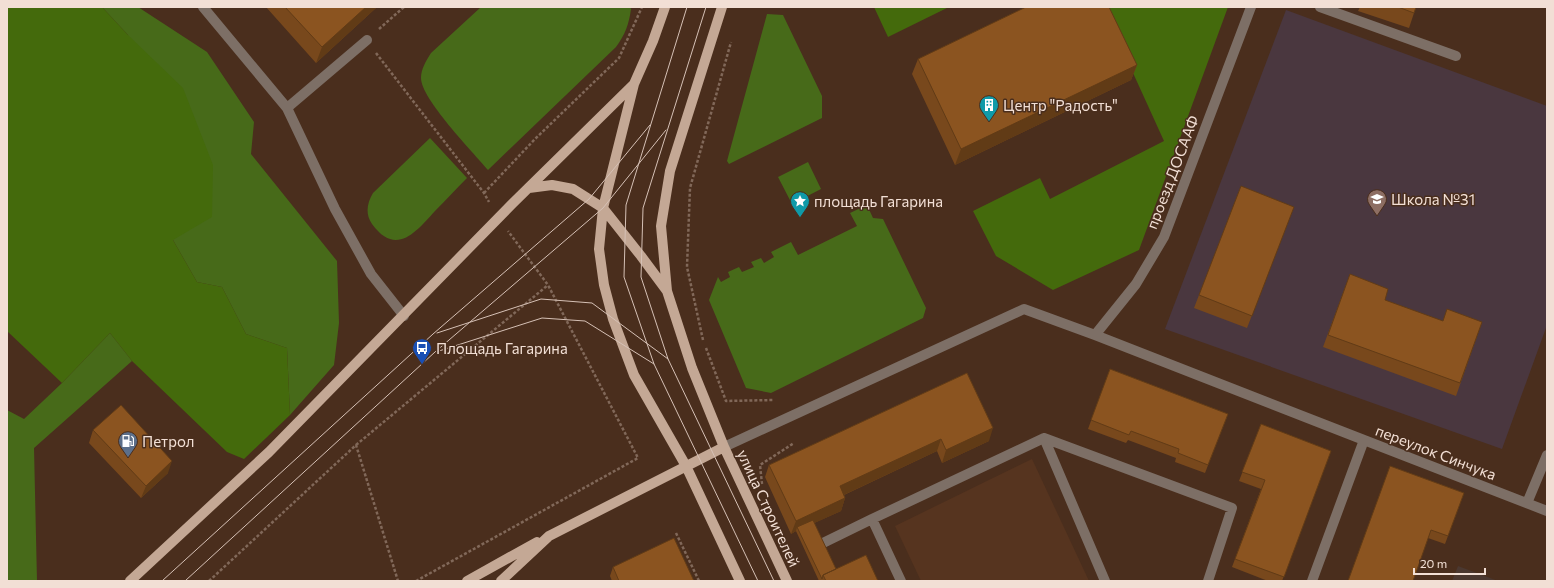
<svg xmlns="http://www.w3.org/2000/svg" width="1554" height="588" font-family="Commissioner,sans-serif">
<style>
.built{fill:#56341f}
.education{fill:#4a373f}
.medical{fill:#4b3830}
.green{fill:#476a19}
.forest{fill:#446a0c}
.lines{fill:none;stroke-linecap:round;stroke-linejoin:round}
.path{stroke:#816859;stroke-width:2.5;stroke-dasharray:3 2;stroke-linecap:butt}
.minor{stroke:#7d6f66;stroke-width:10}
.major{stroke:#c4a895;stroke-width:10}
.tram{stroke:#d6c1b6;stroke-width:1}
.wall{fill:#78481c}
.shaded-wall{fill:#613b16}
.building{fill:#8b5420;stroke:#613b16}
.labels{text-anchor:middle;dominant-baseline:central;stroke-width:3;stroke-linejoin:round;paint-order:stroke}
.poi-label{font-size:15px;fill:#f2dfd5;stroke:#4a2e1d;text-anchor:start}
.street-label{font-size:15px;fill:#f2dfd5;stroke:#4a2e1d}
</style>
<rect width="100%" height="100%" fill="#4a2e1d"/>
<path class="built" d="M1032,459L1089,581H921L895,526Z"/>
<path class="education" d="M1286,10L1547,106V325L1502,449L1165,329Z"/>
<path class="medical" d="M1458,566L1498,581H1452Z"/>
<path class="green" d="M102,7H138L207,52L254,122L251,154L337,261L339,323L334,365L290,415L287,348L246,334L222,287L197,282L173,240L128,35Z
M481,7H630L631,9C629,24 625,35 616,47L488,170C473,152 421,99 421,78C421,69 426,61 431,53Z
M767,14L783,15L822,96V118L729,164L727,161Z
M430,138L467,178C456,189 446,200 435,211C416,232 396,257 372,224C365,214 367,203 373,193Z
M808,162L821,189L792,204L778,177Z
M867,205L873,218L883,219L926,308L923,318L771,393L746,388L709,300L718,277L721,282L730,277L728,272L739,267L742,272L754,267L751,262L761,258L764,263L774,257L771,252L791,242L798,255L857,226L850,213Z
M110,333L132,361L34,448L37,581H7V410L24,419L62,383Z"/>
<path class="forest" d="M7,7H102L128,35L183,88L213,165L212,217L173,240L197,282L222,287L246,334L287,348L290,415L244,459L227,452L132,361L110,333L62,383L7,331Z
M874,7H949L888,37Z
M1103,7H1228L1139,250L1053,290L996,256L973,211L1040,178L1050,199L1164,141Z"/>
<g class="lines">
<path class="path" d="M379,29L404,7
M376,53L484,193L489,202
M484,193L535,139L619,58L642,7
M703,340L687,267L690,188L731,42
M706,348L726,401L774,400
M356,445L548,285
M762,484L760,465L794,443
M676,533L699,581
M209,581L356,445L398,581
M416,581L638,458L548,285L508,231"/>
<path class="minor" d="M203,7L287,108L335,209L371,274L404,316
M1320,7L1456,56
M287,108L367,40
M1095,335L1136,284L1164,237L1251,7
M1044,438L1105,581
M724,447L1024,309L1095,335L1364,440
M1527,503L1547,455
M823,543L872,519
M901,581L872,519L1044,438L1232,508L1208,581
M1312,581L1364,440L1547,511"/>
<path class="major" d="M665,7L653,41L634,84L603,208L599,249L604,285L613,319L634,375L686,466L740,581
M722,7L670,171L661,226L667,291L692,368L724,447L787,581
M529,188L552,185L573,189L603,208L641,256L667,291
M130,581L269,452L512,204L634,84
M467,581L537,542
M501,581L549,536L724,447"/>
<path class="tram" d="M687,7L626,205L624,277L654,364L758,581
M706,7L643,208L641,277L668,359L774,581
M437,333L541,299L592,303L668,359
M439,351L542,318L585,321L654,364
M162,581L433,334L589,199L650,125
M185,581L435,352L603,208L666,130"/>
</g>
<path class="wall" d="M266,7H377L316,63Z
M1360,7H1416L1409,28L1358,11Z
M918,59L1137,65L1131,80L955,165L912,74Z
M1294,207L1247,328L1194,308L1199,295Z
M1350,274L1385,300L1443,321L1482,322L1456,396L1323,347Z
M1110,369L1228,414L1205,473L1175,462L1176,458L1128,440L1126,443L1088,429Z
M967,373L989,441L942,463L937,451L844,495L845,498L841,511L814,523L836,569L878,581H819L796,531L791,534L765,477L769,465Z
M1261,424L1331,451L1282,581H1268L1232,567L1261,489L1239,481Z
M93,430L168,473L141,498L89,443Z
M1390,466L1464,493L1445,544L1428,538Z
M613,567L694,581H612L610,576Z"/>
<path class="shaded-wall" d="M366,7H377L316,63L322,47Z
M1137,65L1131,80L955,165L961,149Z
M993,428L989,441L942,463L946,450Z
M941,439L937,451L835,499L840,486Z
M172,461L168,473L141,498L146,486Z
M845,498L841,511L799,530L797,527L796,531L791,534L796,521Z"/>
<path class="building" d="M285,7H366L322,47Z
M1026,7H1109L1137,65L961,149L918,59Z
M1398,7H1416L1414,13Z
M1241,186L1294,207L1252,316L1199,295Z
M1350,274L1388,289L1385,300L1443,321L1447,309L1482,322L1460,383L1328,335Z
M1110,369L1228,414L1208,465L1178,453L1179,449L1131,431L1129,435L1091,420Z
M967,373L993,428L946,450L941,439L840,486L845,498L796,521L769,465Z
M121,405L172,461L146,486L93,430Z
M1261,424L1331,451L1284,577L1235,559L1265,480L1242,472Z
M1390,466L1464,493L1448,536L1431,530L1413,581H1348Z
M813,520L836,569L823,575L822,579L797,527Z
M674,538L694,581H619L613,567Z
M866,555L878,581H826L823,575Z"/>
<defs>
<symbol id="building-pin" viewBox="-11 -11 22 30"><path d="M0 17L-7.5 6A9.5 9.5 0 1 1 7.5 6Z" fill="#0f9aa8" stroke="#4a2e1d"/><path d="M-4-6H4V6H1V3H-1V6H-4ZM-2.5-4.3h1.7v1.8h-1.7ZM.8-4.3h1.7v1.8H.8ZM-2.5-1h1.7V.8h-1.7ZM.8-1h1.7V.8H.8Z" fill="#fff"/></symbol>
<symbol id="school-pin" viewBox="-11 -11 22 30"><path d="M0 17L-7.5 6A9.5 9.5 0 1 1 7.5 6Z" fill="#8d6e63" stroke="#4a2e1d"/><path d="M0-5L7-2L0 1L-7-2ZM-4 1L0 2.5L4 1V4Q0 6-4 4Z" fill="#fff"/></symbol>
<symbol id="sight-pin" viewBox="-11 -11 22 30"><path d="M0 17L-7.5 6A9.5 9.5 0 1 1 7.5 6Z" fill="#0f9aa8" stroke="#4a2e1d"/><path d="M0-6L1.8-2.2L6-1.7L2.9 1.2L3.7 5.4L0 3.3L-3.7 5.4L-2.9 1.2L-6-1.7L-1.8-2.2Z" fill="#fff"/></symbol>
<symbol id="bus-pin" viewBox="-11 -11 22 30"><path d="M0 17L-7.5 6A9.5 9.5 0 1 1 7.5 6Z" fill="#1a4fb4" stroke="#4a2e1d"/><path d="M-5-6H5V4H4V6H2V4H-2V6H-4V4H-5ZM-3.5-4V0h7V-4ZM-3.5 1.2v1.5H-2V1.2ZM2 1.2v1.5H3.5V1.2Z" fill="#fff"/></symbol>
<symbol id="fuel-pin" viewBox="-11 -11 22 30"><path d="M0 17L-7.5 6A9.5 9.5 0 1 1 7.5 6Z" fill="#5c6f8a" stroke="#4a2e1d"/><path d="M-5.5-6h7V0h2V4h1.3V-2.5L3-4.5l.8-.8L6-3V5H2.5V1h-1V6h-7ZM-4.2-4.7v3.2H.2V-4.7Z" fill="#fff"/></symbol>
</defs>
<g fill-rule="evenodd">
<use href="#building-pin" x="978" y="94" width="22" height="30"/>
<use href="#school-pin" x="1366" y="188" width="22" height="30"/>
<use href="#sight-pin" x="789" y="190" width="22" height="30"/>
<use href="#bus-pin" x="411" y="337" width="22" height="30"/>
<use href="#fuel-pin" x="117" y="430" width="22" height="30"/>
</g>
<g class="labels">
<g class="poi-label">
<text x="1003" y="105">Центр "Радость"</text>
<text x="1391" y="199">Школа №31</text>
<text x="814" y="201">площадь Гагарина</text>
<text x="436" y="348">Площадь Гагарина</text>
<text x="142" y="441">Петрол</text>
</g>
<g class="street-label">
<text transform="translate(1172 172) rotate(-69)">проезд ДОСААФ</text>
<text transform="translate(1436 452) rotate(21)">переулок Синчука</text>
<text transform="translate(769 508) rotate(65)">улица Строителей</text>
</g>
</g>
<rect width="1554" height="588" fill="none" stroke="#f2dfd5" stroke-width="16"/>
<path d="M1414 568v6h71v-6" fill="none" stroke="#f2dfd5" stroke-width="2"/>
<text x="1420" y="568" font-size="12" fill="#f2dfd5" stroke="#4a2e1d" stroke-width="3" paint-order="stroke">20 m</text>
</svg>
